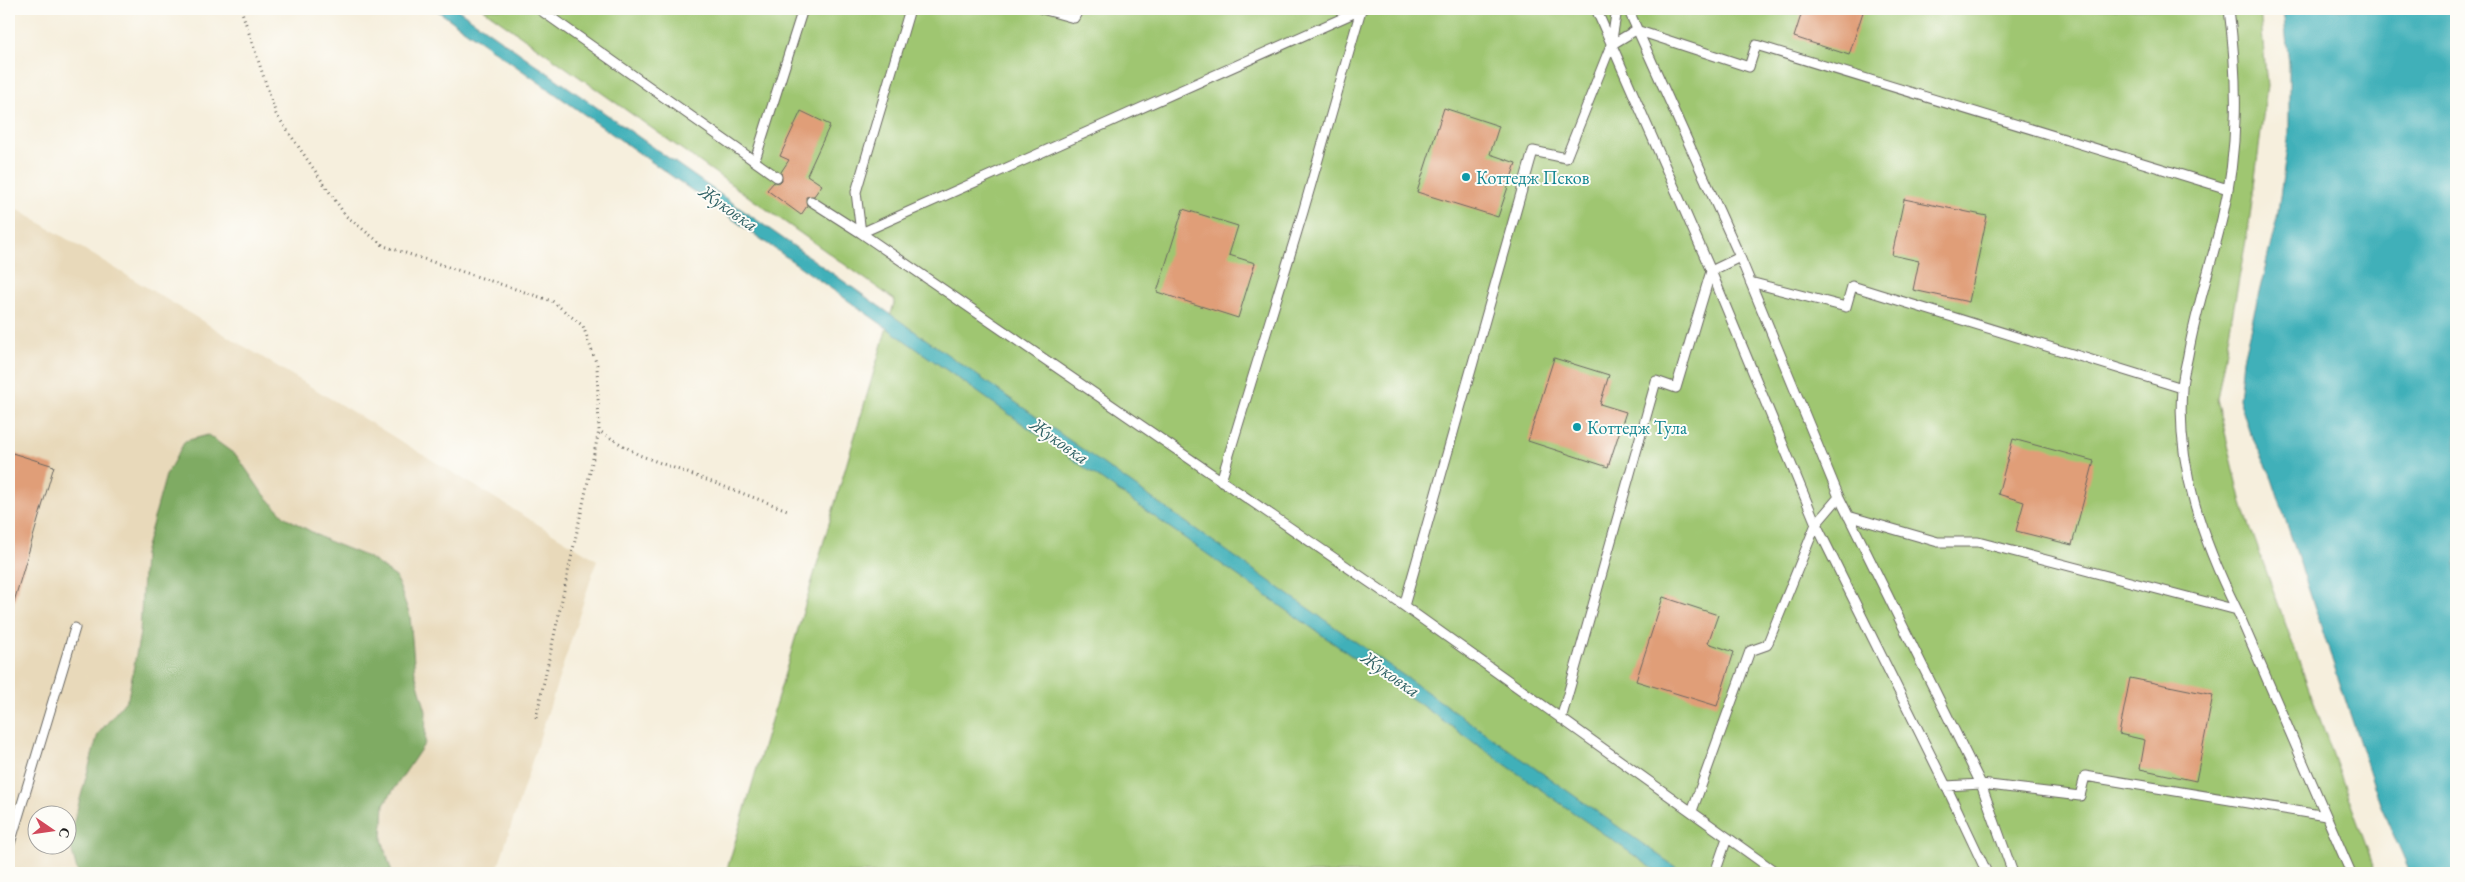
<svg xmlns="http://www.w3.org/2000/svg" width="2465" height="882" font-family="'EB Garamond',serif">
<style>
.built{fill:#e8d9ba;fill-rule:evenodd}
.green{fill:#9fc671;stroke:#5e7146}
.forest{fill:#7fab63;stroke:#4e6440}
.water{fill:#3fb0b9;stroke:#2e666a}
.building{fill:#e09e78}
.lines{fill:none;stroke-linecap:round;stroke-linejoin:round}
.lane-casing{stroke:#686660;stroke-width:11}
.path{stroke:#686660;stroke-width:3;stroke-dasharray:1 4;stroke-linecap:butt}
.lane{stroke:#fff;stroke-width:9}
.culture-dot{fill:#0f9aa8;stroke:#fdfcf7;stroke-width:2}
.labels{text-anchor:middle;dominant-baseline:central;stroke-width:4;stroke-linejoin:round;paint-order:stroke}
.culture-label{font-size:18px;fill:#0d838f;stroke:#fdfcf7;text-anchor:start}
.water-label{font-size:19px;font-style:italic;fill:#2c5f63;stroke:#fdfcf7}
</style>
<rect width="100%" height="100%" fill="#fdfcf7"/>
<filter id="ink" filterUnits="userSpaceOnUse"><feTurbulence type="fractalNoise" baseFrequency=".02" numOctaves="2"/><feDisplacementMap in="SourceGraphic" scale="10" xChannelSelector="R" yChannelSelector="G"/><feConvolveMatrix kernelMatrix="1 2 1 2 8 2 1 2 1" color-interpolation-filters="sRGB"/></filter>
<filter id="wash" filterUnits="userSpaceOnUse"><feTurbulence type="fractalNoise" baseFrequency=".0096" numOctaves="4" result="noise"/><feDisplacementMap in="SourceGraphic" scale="20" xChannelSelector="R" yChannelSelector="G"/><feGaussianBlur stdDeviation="1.12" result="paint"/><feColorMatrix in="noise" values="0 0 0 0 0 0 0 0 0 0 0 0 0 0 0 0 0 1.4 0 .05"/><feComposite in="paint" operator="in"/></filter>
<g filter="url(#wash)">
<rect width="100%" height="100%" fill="#f6efdd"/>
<path class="built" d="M9,204L597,560L496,873H9ZM38,814H68V844H38Z"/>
<path class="green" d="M483,9H2260L2267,86L2249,224L2217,399L2243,507L2376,873H726L895,300Z"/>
<path class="forest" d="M208,435L237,456L261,491L285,517L328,541L368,557L396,577L410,616L415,673L426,711L425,743L384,804L382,839L392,873H83L77,871L69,839L98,734L128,698L140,633L144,554L166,475L185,441Z"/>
<path class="water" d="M435,9H457L1684,873H1659Z
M2283,9H2456V873H2410L2380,804L2270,473L2249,431L2239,399L2243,359L2277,218L2289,133V64Z"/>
<g id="blocks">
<path class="building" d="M1803,9H1864L1849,55L1794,37Z
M1444,108L1499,126L1490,154L1516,163L1498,217L1417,192Z
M801,111L830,125L807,175L822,185L814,196L806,197L807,206L801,215L767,190L774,182L779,183L782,180L781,172L789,160L780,156Z
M1904,199L1987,216L1969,302L1913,290L1919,261L1892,255Z
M1183,209L1238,226L1229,255L1255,263L1238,318L1157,292Z
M1554,358L1609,375L1600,404L1626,412L1608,467L1528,441Z
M2013,439L2094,461L2072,545L2016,531L2024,502L1998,494Z
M9,452L54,466L13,605L9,604Z
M1663,597L1718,615L1708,643L1734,652L1717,706L1636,681Z
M2130,678L2213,695L2196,781L2140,769L2145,740L2119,734Z"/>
</g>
</g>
<g filter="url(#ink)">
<use href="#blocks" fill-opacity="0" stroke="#686660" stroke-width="1"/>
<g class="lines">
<defs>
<path id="lane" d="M539,9L777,177
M1042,9L1074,18L1079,9
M1596,9L1711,271L1816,524L1946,786L1987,873
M1628,9L1740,257L1839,497L1981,784L2013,873
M2229,9C2238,80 2239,149 2222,219C2211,265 2196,309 2188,355C2186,366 2182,378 2182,389C2176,466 2203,542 2237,610L2351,873
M1611,45L1636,30L1749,67L1756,45L2228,189
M755,160L803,9
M811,201L861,233L1404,606L1777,873
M861,233L1363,9
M861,233L856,192L910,9
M1750,282L1846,307L1852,286L2182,388
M1221,481L1303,212L1361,10
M1848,516L1938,542H1978L2237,610
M1404,606L1533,151L1566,158L1611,45L1617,9
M1561,719L1656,381L1676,388L1711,271L1740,257
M1946,786L1981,784L2080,796L2085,776L2326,816
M1692,811L1750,651L1767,645L1816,524L1839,497
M9,847L75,628
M1715,873L1727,838"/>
</defs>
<use href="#lane" class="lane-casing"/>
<path class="path" d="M241,9L276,114L346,216L384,246L552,301L583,326L597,365L599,431L639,455L790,511
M536,718L599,431"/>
<use href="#lane" class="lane"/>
</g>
</g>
<g class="culture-dot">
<circle cx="1466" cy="177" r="5"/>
<circle cx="1577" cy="427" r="5"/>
</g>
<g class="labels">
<g class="culture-label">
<text x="1476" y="177">Коттедж Псков</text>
<text x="1587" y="427">Коттедж Тула</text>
</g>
<g class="water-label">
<text transform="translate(729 208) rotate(35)">Жуковка</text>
<text transform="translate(1060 441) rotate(35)">Жуковка</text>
<text transform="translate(1391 674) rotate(35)">Жуковка</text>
</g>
</g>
<rect width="2465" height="882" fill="none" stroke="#fdfcf7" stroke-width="30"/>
<g transform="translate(52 830) rotate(103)"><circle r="24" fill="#fdfcf7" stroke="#a3a29f"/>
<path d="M0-4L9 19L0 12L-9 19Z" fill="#d1495b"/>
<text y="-8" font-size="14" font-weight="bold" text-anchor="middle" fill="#1c1c1c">С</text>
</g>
</svg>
